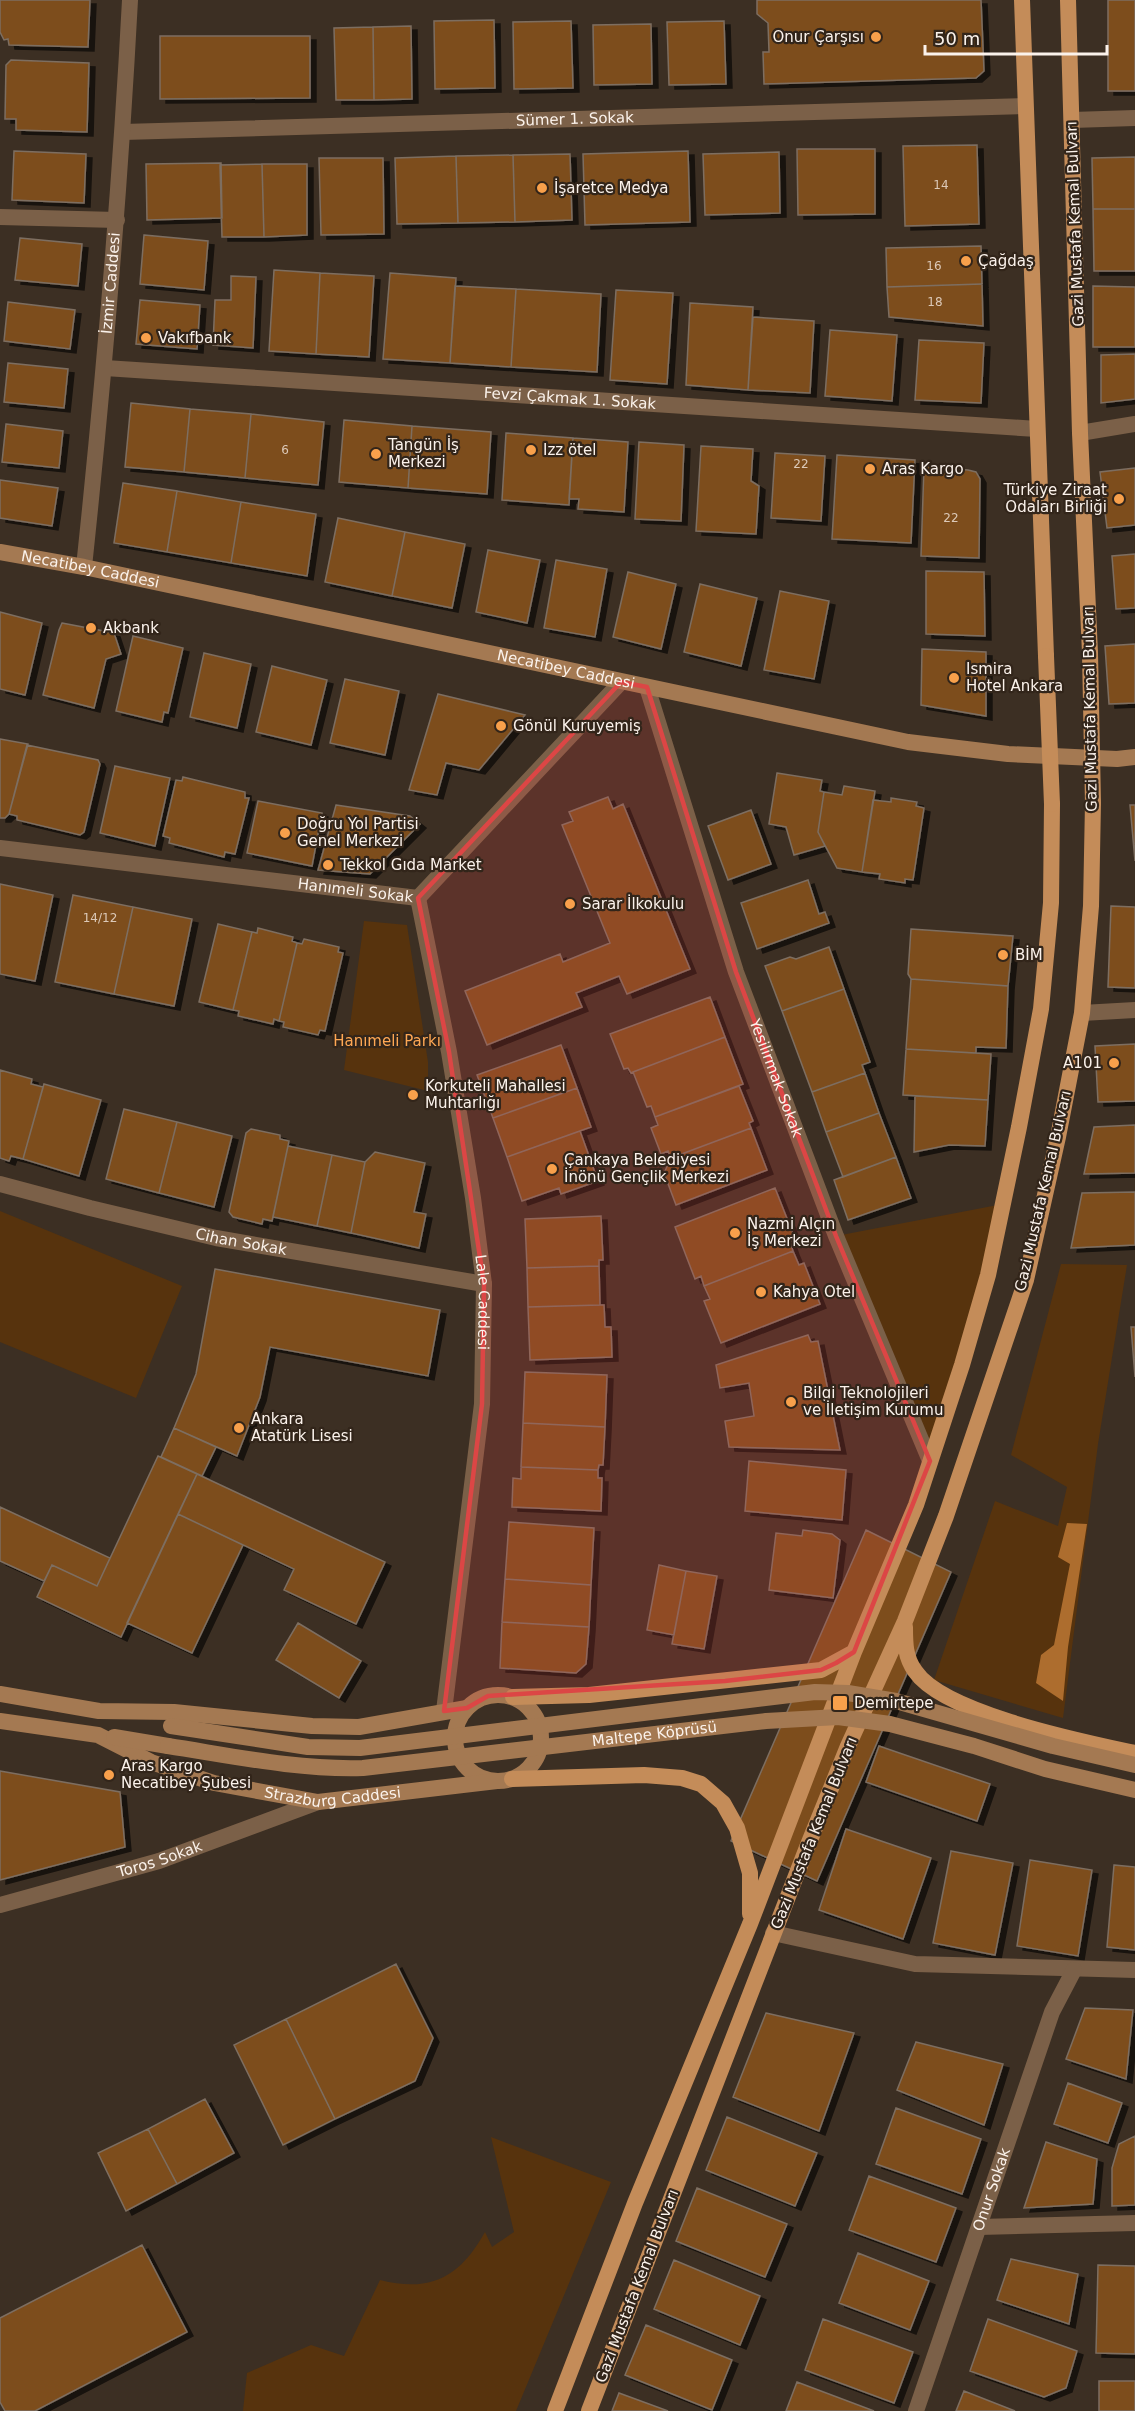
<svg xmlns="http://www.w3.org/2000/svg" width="1135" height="2411" font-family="'DejaVu Sans',sans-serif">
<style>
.green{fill:#57330d}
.water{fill:#ad6d2e}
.building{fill:#7d4d1d;stroke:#7d6e61;stroke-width:1.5;filter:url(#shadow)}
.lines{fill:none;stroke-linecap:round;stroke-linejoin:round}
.minor{stroke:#7b6048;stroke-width:16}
.secondary{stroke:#a47952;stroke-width:16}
.primary{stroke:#c48c59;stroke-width:16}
.secondary-bridge{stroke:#a47952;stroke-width:16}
.primary-bridge{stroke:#c48c59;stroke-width:16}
.marked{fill:#dc4645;fill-opacity:0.2;stroke:#dc4645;stroke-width:4.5;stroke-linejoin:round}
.poi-dot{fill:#f8a04b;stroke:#32251a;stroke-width:2}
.labels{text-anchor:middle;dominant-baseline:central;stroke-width:4.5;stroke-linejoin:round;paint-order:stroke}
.number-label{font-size:12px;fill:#dcc9b8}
.poi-label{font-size:15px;fill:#fbf2eb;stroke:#32251a;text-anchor:start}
.street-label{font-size:15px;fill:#fbf2eb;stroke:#32251a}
.park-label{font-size:15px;fill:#ffa854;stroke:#32251a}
</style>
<defs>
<filter id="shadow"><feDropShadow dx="6" dy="4" stdDeviation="0" flood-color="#0009"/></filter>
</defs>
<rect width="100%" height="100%" fill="#3c2f23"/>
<path class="green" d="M364,921L407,925L428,1062V1091L344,1070Z
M1003,1204L930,1461L836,1236Z
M0,1211L182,1286L136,1398L0,1342Z
M1061,1264L1127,1265L1098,1444L1063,1718L934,1680L995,1501L1058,1526L1067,1487L1011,1455Z
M491,2137L611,2182L516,2411H243L247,2373L311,2345L344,2356L380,2280C431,2293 460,2277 485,2232L492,2247L514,2232Z"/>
<path class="water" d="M1067,1523L1087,1524L1068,1647L1063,1701L1036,1683L1041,1655L1054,1645L1070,1564L1058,1557Z"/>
<path class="building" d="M0,0H90L88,47L9,45L8,39L4,40L0,32Z
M757,0H981L984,71L976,78L764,84L763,52H769L768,23L757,14Z
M1108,0H1135V91H1108Z
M494,20L495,88L435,89L434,21Z
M571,21L573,88L514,89L513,22Z
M724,21L726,84L669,85L667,22Z
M651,24L652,84L594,85L593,25Z
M411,26L412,99L374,100L373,27Z
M373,27L374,100H336L334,28Z
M160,36H310V98L160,99Z
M11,60L89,63L87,132L16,130V119H5L6,65Z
M977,145L979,224L905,226L903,146Z
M797,149H875V214L798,215Z
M14,151L86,154L84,203L12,200Z
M688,151L690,222L585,225L583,154Z
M779,152L780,213L705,215L703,154Z
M570,154L572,220L515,222L513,155Z
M513,155L515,222L458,223L456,156Z
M456,156L458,223L397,224L395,158Z
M1135,157V209H1093L1092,158Z
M319,158H383L384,234L321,235Z
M221,163L222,218L147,220L146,164Z
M262,164H307V235L264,237Z
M262,164L264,237H222L220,165Z
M1093,209H1135V271H1094Z
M144,235L208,241L204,290L140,284Z
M20,238L82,244L78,286L15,280Z
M981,246L982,284L887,287L886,248Z
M274,270L320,273L316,354L269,351Z
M320,273L374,276L369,357L316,354Z
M390,273L456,278L450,363L383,359Z
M231,276L256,277L253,348L213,345L215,300H231Z
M982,284L983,326L889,317L887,287Z
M455,286L516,289L511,367L450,363Z
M1093,286L1135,287V347H1093Z
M516,289L601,294L597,372L511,367Z
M616,290L673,293L667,384L610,380Z
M140,300L200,305L197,349L136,344Z
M8,302L75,310L70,349L4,341Z
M690,303L753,307L748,390L686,385Z
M753,317L814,321L810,393L748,390Z
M830,330L897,335L892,401L825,396Z
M919,340L984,343L981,403L915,400Z
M1135,354V399L1101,403V355Z
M8,363L68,369L64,408L4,402Z
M131,403L190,409L184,472L125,467Z
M190,409L251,414L245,478L184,472Z
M251,414L324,422L318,485L245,478Z
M344,420L412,426L408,488L339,482Z
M6,424L63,431L59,468L2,462Z
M412,426L491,432L487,494L408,488Z
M506,433L573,438L569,505L502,500Z
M573,438L628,442L624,512L578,509L579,499H569Z
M639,442L684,445L681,521L635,519Z
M701,446L753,449L751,481L759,486L756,534L696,531Z
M775,453L825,456L821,521L771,518Z
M837,455L915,460L911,543L832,539Z
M924,466L968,470L976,472L980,479L979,558L921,556Z
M1135,468V525L1107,528L1100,472Z
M0,480L58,488L52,526L0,518Z
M123,483L177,491L167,552L114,543Z
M177,491L241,502L231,563L167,552Z
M241,502L316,514L307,576L231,563Z
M338,518L405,532L392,596L325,582Z
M405,532L465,544L452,608L392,596Z
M488,550L540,560L527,623L476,612Z
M1135,554V608L1116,609L1112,556Z
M556,560L607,569L595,637L544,628Z
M926,571L984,572L985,636L926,634Z
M628,572L676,584L661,649L613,637Z
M700,584L757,598L741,666L684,652Z
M780,591L829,601L814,679L764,670Z
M0,612L42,623L25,695L0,689Z
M62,623L114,633L121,654L106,659L94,708L43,695L59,630Z
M133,636L183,648L168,713L164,712L162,722L116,711Z
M1135,644V703L1109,704L1105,646Z
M922,649L986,652V716L921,705Z
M204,653L251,664L237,728L190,717Z
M272,666L327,680L311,745L256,732Z
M345,679L399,691L385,755L330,743Z
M438,694L525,715L479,770L446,763L437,795L409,790Z
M0,739L28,744L9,814L5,818H0Z
M27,745L98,760L100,764L84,832L80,835L17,820V816L9,814Z
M115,766L170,778L155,846L100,833Z
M777,773L822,780L820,791L824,792L818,832L825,846L794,855L786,827L769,824Z
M183,777L245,792V798H249L235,854L225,852L224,857L169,843L170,838L163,836L176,780L182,781Z
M844,786L875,791L862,872L837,868L818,832L824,792L842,795Z
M608,797L613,809L623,804L690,969L627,994L619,976L576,993L582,1007L487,1045L465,991L560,954L563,962L610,943L562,825L573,821L569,812Z
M891,798L917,802L916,806L924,808L913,880L905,879V883L879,879L880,874L862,872L873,800L891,802Z
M258,801L322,813L312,866L247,853Z
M336,805L410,816L420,824L370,874L318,870Z
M1130,805H1135V861Z
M751,810L771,864L728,880L708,826Z
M808,880L819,914L825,912L829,923L757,949L741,903Z
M0,884L53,895L35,981L0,974Z
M73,895L133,907L114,994L55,982Z
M1111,906L1135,907V988L1108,987Z
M133,907L192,919L174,1006L114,994Z
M218,924L252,932L233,1010L199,1002Z
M258,928L293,937L292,941L297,943L279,1021L274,1019L273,1024L238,1016L239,1011L233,1010L252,932L257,933Z
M911,929L1013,936L1008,986L911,979L908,974Z
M304,939L339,947L338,952L343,953L325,1031L320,1030L318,1035L283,1027L284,1022L279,1021L297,943L302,944Z
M829,947L844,989L782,1011L765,966L790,957L796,959Z
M911,979L1008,986L1006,1048L976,1047V1053L906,1049Z
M844,989L870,1062L862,1065L865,1073L812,1092L782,1011Z
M710,997L725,1037L633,1072L631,1073L628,1068L624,1069L610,1034Z
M725,1037L743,1084L655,1117L651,1106L647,1107L633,1072Z
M1135,1044V1101L1098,1102L1095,1046Z
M561,1045L577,1088L493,1118L477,1075Z
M906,1049L991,1054L988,1100L903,1095Z
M0,1070L32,1079L31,1084L43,1087L23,1159L11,1156L9,1161L0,1158Z
M865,1073L879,1113L826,1132L812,1092Z
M44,1084L101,1100L79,1176L23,1159Z
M739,1086L753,1121L749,1123L751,1128L671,1158L668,1151L661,1154L651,1128L658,1125L655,1117Z
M577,1088L591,1127L507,1157L493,1118Z
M915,1096L988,1100L985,1146L949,1145L914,1152Z
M124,1109L177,1122L159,1193L106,1179Z
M879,1113L896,1157L843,1177L826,1132Z
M177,1122L232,1136L214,1207L159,1193Z
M1135,1125V1173L1084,1174L1094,1127Z
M751,1128L767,1170L676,1205L664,1173L671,1158Z
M251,1129L280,1135V1139L289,1141L272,1221L263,1219L262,1224L233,1217L229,1212L246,1133Z
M580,1131L598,1181L561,1194L559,1188L522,1201L507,1157Z
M288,1146L332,1155L317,1226L273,1217Z
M375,1152L425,1163L414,1212L426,1214L419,1248L351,1233L365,1162Z
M332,1155L365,1162L351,1233L317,1226Z
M896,1157L911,1198L848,1220L834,1180Z
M775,1188L795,1239L790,1242L793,1251L704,1286L701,1276L695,1279L675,1227Z
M1135,1192V1245L1071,1248L1082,1193Z
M601,1216L603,1260H599V1266L527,1268L525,1219Z
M793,1251L799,1265L804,1263L820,1304L721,1343L704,1301L710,1299L704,1286Z
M599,1266L600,1305L528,1307L527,1268Z
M215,1269L440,1310L428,1376L270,1347L260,1397L237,1456L174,1428L196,1374Z
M600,1305H604L605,1327H611L612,1357L530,1360L528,1307Z
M1131,1327H1135V1377Z
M808,1335L811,1342L818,1341L840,1450L729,1447L725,1421L754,1416L749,1383L720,1388L716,1365Z
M525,1372L607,1375L605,1427L523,1423Z
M523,1423L605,1427L603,1465H599L598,1470L521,1467Z
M174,1428L216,1447L202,1476L161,1457Z
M158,1456L197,1474L121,1637L37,1597L52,1565L97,1586Z
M749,1461L846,1470L842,1520L745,1511Z
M521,1467L598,1470V1478H602L601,1511L512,1507L513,1478L521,1479Z
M197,1474L385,1562L356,1624L284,1590L294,1569L178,1514Z
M0,1507L110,1558L97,1586L52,1565L44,1581L0,1561Z
M178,1514L243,1545L192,1653L127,1623Z
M509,1522L594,1528L591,1585L505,1579Z
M803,1530L832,1534L840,1540L833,1598L769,1590L776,1533L802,1536Z
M866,1530L951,1572L817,1881L731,1841Z
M659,1565L686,1571L674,1635L647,1630Z
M686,1571L717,1576L704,1649L672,1644Z
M505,1579L591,1585L589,1627L502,1622Z
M502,1622L589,1627L586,1664L576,1673L500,1668Z
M298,1623L361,1661L339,1698L276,1660Z
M879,1746L990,1784L977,1821L866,1782Z
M0,1771L120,1792L125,1847L0,1880Z
M846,1829L931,1858L903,1939L819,1910Z
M951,1851L1013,1863L995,1955L933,1943Z
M1030,1860L1092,1870L1078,1956L1017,1946Z
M1114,1865L1135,1867V1950L1107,1947Z
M396,1964L433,2038L415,2081L335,2119L286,2019Z
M1085,2008L1133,2010L1126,2079L1066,2059Z
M766,2013L854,2033L819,2131L733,2097Z
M286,2019L335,2119L283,2145L234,2045Z
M916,2042L1003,2064L984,2125L897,2090Z
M1068,2083L1122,2103L1108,2143L1054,2124Z
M205,2099L234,2153L177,2184L148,2129Z
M896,2108L981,2139L962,2194L876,2164Z
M727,2117L817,2153L795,2206L706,2170Z
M148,2129L177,2184L126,2211L98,2153Z
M1135,2136V2205L1112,2206V2168L1119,2144Z
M1046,2142L1097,2159L1093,2204L1024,2208Z
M869,2176L956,2208L936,2262L849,2230Z
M697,2188L787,2224L765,2277L676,2241Z
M142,2245L187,2332L35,2411H5L0,2402V2318Z
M858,2253L929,2281L910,2330L839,2303Z
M1011,2259L1078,2274L1069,2324L997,2300Z
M674,2260L760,2296L740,2345L654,2309Z
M1098,2265L1135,2266V2354L1096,2353Z
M823,2319L913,2352L894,2403L805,2370Z
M988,2319L1077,2351L1066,2388L1044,2397L970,2371Z
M646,2325L732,2360L712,2410L625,2375Z
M1099,2381H1135V2411H1099Z
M797,2382L874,2411H786Z
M964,2391L1015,2411H956Z
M619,2393L668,2411H612Z"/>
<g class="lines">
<g class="minor">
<path d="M1072,120L1135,118"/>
<path id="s1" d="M123,132L1024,106"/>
<path d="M0,217L117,220"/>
<path id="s2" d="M105,368L1037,429"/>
<path d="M1080,433L1135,424"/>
<path id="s3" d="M84,567C104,378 120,189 130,0"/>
<path id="s4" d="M647,687L736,972L836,1236L930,1461"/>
<path id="s5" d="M0,848L418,898"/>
<path id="s6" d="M418,898L449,1052L473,1198L484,1284L482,1404L444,1711"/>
<path d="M418,898L621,682"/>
<path d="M1082,1013L1135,1010"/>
<path id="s7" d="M0,1184L90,1208L216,1238L484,1284"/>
<path id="s8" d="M0,1905L159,1861L318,1802"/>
<path d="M773,1933L915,1964L1135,1970"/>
<path d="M979,2227L1135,2223"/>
<path id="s9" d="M916,2411L1052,2012L1074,1970"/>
</g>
<g class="secondary">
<path id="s10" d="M0,552L84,567L908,742L1008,754L1117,759L1135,757"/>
<path d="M0,1694L99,1711L174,1712L312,1726L359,1727L467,1708"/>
<circle cx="498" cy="1738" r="43"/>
<path id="s11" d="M0,1721L98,1735L151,1762L214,1783L318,1802L497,1781"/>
<path d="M114,1737L168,1746"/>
</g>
<path class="primary" d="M1022,0L1046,656
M1068,0L1080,433L1090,653
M905,1627C905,1643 905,1657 915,1671C944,1714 1084,1742 1135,1753
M513,1697L589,1695L821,1670L854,1652
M512,1779L644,1775L682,1778L701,1784L723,1803L737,1828L750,1873V1914
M555,2411L635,2203L750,1924L854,1652L916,1505L962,1365L988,1275L1019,1127L1041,1009L1051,903L1052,804
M589,2411L806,1850L848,1746L905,1621L946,1516L1026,1280L1058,1137L1082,1013L1091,906L1093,803"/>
<g class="secondary-bridge">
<path d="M171,1726L308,1747L360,1748L815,1692L848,1693L896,1701L1053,1746L1135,1765"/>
<path id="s12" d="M168,1746C233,1756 298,1770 363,1768L766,1721L838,1717L890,1724L974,1746L1045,1769L1135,1790"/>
</g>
<path class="primary-bridge" d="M1090,653L1093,803
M1046,656L1052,804"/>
</g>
<path class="marked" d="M621,682L647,687L736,972L836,1236L930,1461L854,1652L836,1663L821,1670L725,1681L488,1696L467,1708L444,1711L482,1404L484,1284L449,1052L418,898Z"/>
<g class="poi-dot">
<circle cx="876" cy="37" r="6"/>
<circle cx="542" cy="188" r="6"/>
<circle cx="966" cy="261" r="6"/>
<circle cx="146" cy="338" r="6"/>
<circle cx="531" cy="450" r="6"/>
<circle cx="376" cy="454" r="6"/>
<circle cx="870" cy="469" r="6"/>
<circle cx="1119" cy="499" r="6"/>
<circle cx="91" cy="628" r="6"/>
<circle cx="954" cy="678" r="6"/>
<circle cx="501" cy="726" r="6"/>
<circle cx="285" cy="833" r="6"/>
<circle cx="328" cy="865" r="6"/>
<circle cx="570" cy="904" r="6"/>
<circle cx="1003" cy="955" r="6"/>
<circle cx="1114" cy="1063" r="6"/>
<circle cx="413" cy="1095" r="6"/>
<circle cx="552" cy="1169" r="6"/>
<circle cx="735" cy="1233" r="6"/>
<circle cx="761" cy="1292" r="6"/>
<circle cx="791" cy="1402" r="6"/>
<circle cx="239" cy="1428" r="6"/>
<rect x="832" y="1695" width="16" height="16" rx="3"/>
<circle cx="109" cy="1775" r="6"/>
</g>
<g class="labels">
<g class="number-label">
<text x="941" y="185">14</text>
<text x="934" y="266">16</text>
<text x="935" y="302">18</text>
<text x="285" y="450">6</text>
<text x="801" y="464">22</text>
<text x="951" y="518">22</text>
<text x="100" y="918">14/12</text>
</g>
<g class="poi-label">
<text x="864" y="37" text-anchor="end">Onur Çarşısı</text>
<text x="554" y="188">İşaretce Medya</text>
<text x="978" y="261">Çağdaş</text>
<text x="158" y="338">Vakıfbank</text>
<text x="388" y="445">Tangün İş<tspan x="388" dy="17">Merkezi</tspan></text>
<text x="543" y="450">Izz ötel</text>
<text x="882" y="469">Aras Kargo</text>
<text x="1107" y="490" text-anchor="end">Türkiye Ziraat<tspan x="1107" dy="17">Odaları Birliği</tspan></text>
<text x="103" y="628">Akbank</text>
<text x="966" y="669">Ismira<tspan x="966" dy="17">Hotel Ankara</tspan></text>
<text x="513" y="726">Gönül Kuruyemiş</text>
<text x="297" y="824">Doğru Yol Partisi<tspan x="297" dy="17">Genel Merkezi</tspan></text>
<text x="340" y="865">Tekkol Gıda Market</text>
<text x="582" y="904">Sarar İlkokulu</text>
<text x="1015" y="955">BİM</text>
<text x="1102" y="1063" text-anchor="end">A101</text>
<text x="425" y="1086">Korkuteli Mahallesi<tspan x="425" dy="17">Muhtarlığı</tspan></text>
<text x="564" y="1160">Çankaya Belediyesi<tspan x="564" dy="17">İnönü Gençlik Merkezi</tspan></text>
<text x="747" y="1224">Nazmi Alçın<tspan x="747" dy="17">İş Merkezi</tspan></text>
<text x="773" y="1292">Kahya Otel</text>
<text x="803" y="1393">Bilgi Teknolojileri<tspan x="803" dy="17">ve İletişim Kurumu</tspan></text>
<text x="251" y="1419">Ankara<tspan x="251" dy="17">Atatürk Lisesi</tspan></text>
<text x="854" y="1703">Demirtepe</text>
<text x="121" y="1766">Aras Kargo<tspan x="121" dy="17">Necatibey Şubesi</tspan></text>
</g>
<g class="street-label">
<text stroke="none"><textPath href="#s1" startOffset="452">Sümer 1. Sokak</textPath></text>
<text transform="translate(1075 224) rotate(-92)">Gazi Mustafa Kemal Bulvarı</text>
<text stroke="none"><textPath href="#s3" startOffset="285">İzmir Caddesi</textPath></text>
<text stroke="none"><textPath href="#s2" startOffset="466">Fevzi Çakmak 1. Sokak</textPath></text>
<text stroke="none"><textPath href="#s10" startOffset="92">Necatibey Caddesi</textPath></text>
<text stroke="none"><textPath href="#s10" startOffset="578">Necatibey Caddesi</textPath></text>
<text transform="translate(1090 709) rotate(-91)">Gazi Mustafa Kemal Bulvarı</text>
<text stroke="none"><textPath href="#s5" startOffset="358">Hanımeli Sokak</textPath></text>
<text stroke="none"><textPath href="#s4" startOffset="412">Yesilirmak Sokak</textPath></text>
<text transform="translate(1043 1191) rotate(-77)">Gazi Mustafa Kemal Bulvarı</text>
<text stroke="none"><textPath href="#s7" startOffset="248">Cihan Sokak</textPath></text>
<text stroke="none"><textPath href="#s6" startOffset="410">Lale Caddesi</textPath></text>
<text stroke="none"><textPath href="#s12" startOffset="490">Maltepe Köprüsü</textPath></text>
<text stroke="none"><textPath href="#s11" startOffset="345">Strazburg Caddesi</textPath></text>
<text transform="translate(814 1833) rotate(-68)">Gazi Mustafa Kemal Bulvarı</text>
<text stroke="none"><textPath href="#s8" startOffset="166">Toros Sokak</textPath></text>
<text stroke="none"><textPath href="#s9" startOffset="234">Onur Sokak</textPath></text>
<text transform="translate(637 2286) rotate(-69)">Gazi Mustafa Kemal Bulvarı</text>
</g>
<g class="park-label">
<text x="387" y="1041">Hanımeli Parkı</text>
</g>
</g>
<path d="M925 45v9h182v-9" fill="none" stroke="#fbf2eb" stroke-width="3"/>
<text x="934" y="45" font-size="18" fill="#fbf2eb" stroke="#32251a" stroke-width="4.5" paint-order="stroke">50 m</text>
</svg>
